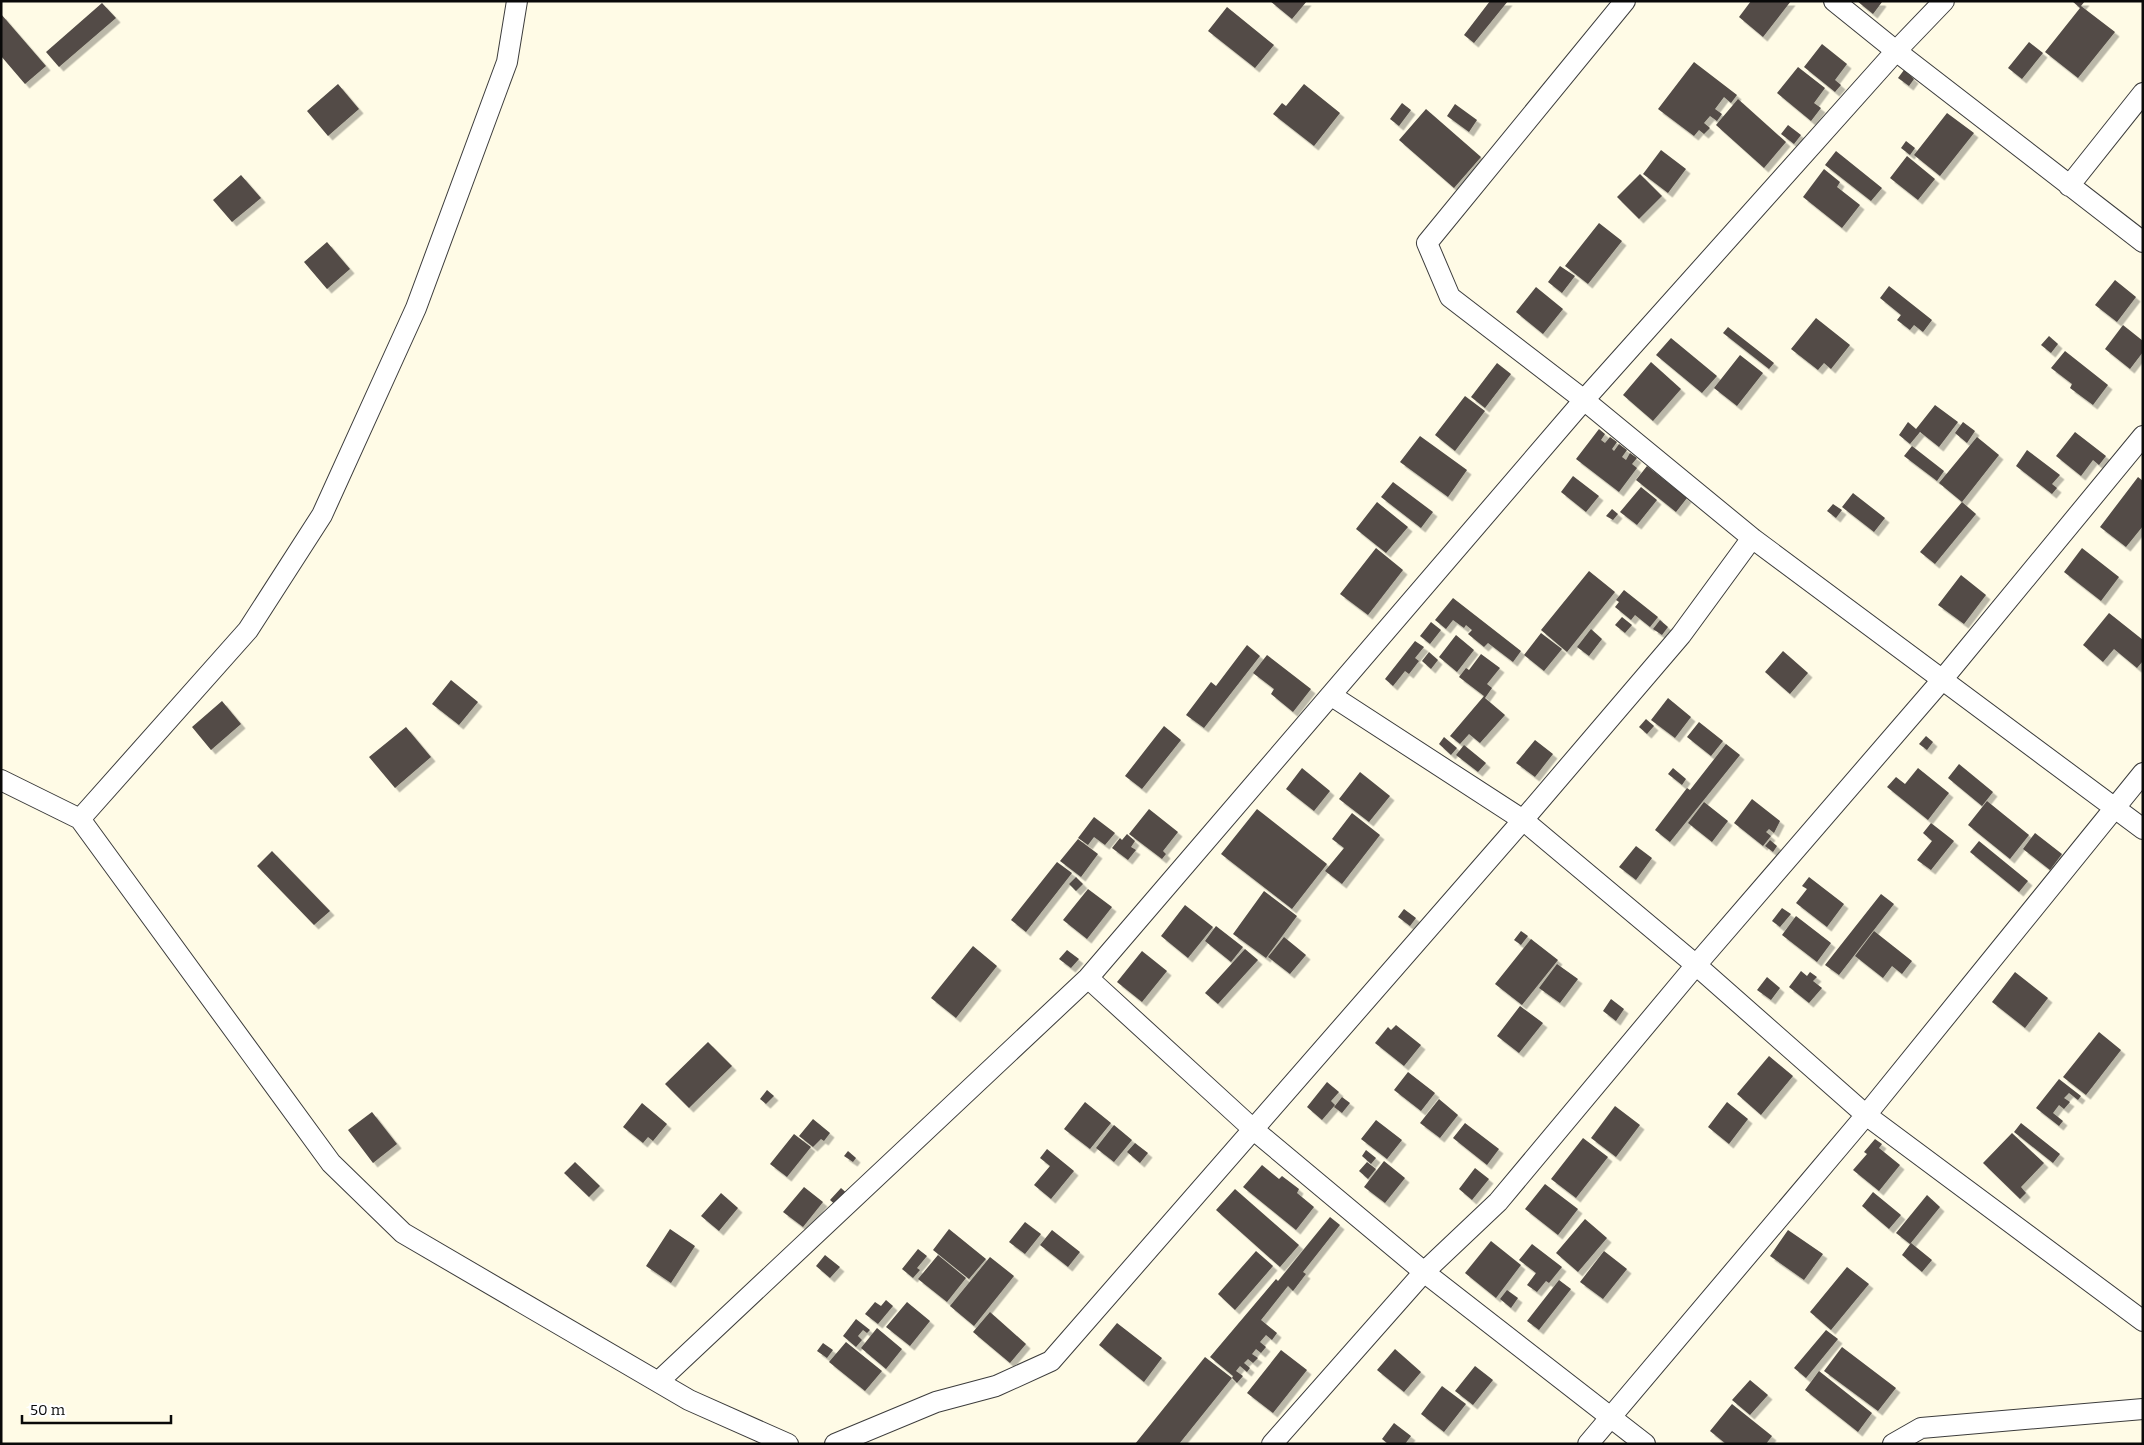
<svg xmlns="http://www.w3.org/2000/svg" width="2144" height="1445" font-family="Bitter,serif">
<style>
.building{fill:#524b46;filter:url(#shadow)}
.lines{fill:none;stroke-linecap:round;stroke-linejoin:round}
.street-casing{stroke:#3c3c3c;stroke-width:22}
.street{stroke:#fff;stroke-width:20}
</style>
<defs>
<filter id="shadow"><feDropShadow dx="4.5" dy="4.5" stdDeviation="0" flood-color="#0004"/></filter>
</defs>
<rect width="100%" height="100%" fill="#fffbe6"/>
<path class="building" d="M1270,1H1307L1292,19Z
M1490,1H1508L1474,43L1464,35Z
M1751,1H1791L1763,37L1739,17Z
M1857,1H1880L1882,2L1873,14Z
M2072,1H2085L2081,6L2115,32L2078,78L2045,52L2080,8Z
M102,3L116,18L59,67L46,52Z
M1227,7L1274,45L1255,68L1208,31Z
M1,14L46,66L25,84L1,56Z
M2029,42L2043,53L2022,79L2008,68Z
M1822,44L1847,64L1835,80L1841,85L1835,92L1804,67Z
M1694,62L1737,95L1731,103L1724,97L1715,109L1722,114L1717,121L1710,116L1704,123L1710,128L1704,134L1699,130L1694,136L1658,109Z
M1798,67L1825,88L1814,103L1821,108L1811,121L1777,93Z
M1904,70L1914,79L1909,86L1898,78Z
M338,84L359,109L328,136L307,111Z
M1304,84L1340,113L1314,146L1273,114L1282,103L1286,106Z
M1738,99L1786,142L1764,168L1716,125Z
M1402,103L1411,110L1399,126L1390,119Z
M1455,104L1477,120L1469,132L1447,116Z
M1426,109L1481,157L1454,188L1399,140Z
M1947,113L1974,133L1940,176L1914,155Z
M1788,125L1801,135L1794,144L1781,134Z
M1906,141L1915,148L1910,155L1901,148Z
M1661,150L1686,169L1668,193L1643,174Z
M1836,151L1882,188L1871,201L1825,165Z
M1907,156L1935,179L1918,200L1890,178Z
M1824,169L1840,182L1837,187L1860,205L1842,228L1803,197Z
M1640,174L1662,196L1639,219L1617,197Z
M241,175L261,198L232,222L213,200Z
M1599,223L1622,241L1588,284L1565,266Z
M327,242L350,269L327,289L304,262Z
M1560,266L1575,276L1562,293L1548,282Z
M2115,280L2136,297L2117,322L2095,305Z
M1889,286L1932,320L1923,332L1914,325L1910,330L1897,320L1901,315L1880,298Z
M1536,287L1563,309L1543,334L1516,312Z
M1816,318L1850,345L1831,369L1824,363L1818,370L1791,349Z
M2123,325L2143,341V352L2130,369L2105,349Z
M1728,327L1774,363L1769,369L1723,333Z
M2049,336L2058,344L2051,353L2041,345Z
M1671,338L1717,376L1702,393L1656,355Z
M2065,351L2108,385L2093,405L2070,388L2072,384L2051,368Z
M1740,355L1763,373L1737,406L1714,388Z
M1651,362L1681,389L1653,421L1623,395Z
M1497,363L1511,374L1485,408L1471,397Z
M1465,396L1485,411L1455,451L1435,435Z
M1935,405L1958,422L1939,447L1920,432L1910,444L1899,435L1908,422L1916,429Z
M1963,422L1975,431L1967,443L1955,433Z
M1599,429L1605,434L1601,440L1605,443L1610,437L1617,442L1612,449L1614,451L1619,444L1627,450L1622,457L1626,460L1630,453L1637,458L1632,464L1637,468L1619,492L1576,459Z
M2075,432L2106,456L2099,465L2093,460L2081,476L2056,456Z
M1420,436L1467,470L1448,497L1400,462Z
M1977,437L1999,455L1962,502L1939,483Z
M1912,446L1944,471L1937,481L1904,456Z
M2027,450L2060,475L2052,484L2057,488L2052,494L2016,466Z
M1647,466L1687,498L1676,512L1636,480Z
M1573,476L1599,496L1586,512L1561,492Z
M2138,477L2143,481V526L2126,547L2100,527Z
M1393,482L1433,512L1421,528L1381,497Z
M1641,487L1657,500L1637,525L1620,512Z
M1853,493L1885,518L1874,532L1842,507Z
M1377,502L1408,527L1386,553L1356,529Z
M1962,502L1976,514L1935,564L1920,552Z
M1833,504L1842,510L1836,518L1827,511Z
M1612,509L1618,514L1613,520L1606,516Z
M1376,548L1403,570L1368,615L1340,594Z
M2082,548L2119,577L2101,601L2064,572Z
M1589,571L1615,592L1567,652L1541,630Z
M1961,575L1986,595L1964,624L1938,605Z
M1624,590L1658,617L1650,627L1635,615L1631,620L1615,607L1619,602L1616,600Z
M1453,598L1521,651L1513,662L1488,643L1484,647L1468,634L1472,630L1466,625L1464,628L1453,620L1446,629L1435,620Z
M2109,613L2143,640V661L2137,668L2114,649L2103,662L2083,645Z
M1622,617L1632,625L1625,633L1615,625Z
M1660,620L1668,627L1662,635L1653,629Z
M1431,622L1441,630L1430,644L1420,636Z
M1591,629L1602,639L1589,656L1577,647Z
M1541,633L1562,649L1544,671L1524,655Z
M1456,635L1474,650L1457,672L1439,657Z
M1415,641L1424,647L1415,658L1419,661L1409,674L1405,671L1393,686L1385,679Z
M1247,645L1260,656L1204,728L1186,715L1211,682L1216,686Z
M1783,651L1808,673L1790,694L1765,672Z
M1429,652L1438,660L1431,669L1422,661Z
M1481,654L1500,668L1487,684L1492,688L1485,698L1505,715L1480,743L1469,734L1460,744L1450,736L1484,696L1459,677L1466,668L1469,670Z
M1267,655L1311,689L1293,712L1271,694L1274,689L1253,673Z
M451,680L478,702L459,725L432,704Z
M1668,698L1691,717L1675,738L1651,720Z
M222,701L241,724L211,750L192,727Z
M1646,719L1654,726L1647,734L1639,727Z
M1699,722L1723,741L1711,756L1687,737Z
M1164,726L1181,740L1142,789L1125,776Z
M406,727L431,757L395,788L369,757Z
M1926,736L1933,742L1927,750L1919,744Z
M1444,737L1457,748L1451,755L1439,744Z
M1535,740L1553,754L1535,777L1516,763Z
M1726,744L1740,755L1670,842L1655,830L1687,788L1690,790Z
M1464,745L1486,763L1478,772L1456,755Z
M1959,764L1993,792L1982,806L1948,778Z
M1302,768L1330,791L1314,811L1286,789Z
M1673,768L1686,779L1682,785L1668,774Z
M1918,768L1949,793L1928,820L1887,787L1896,777L1905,784Z
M1360,772L1390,796L1369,822L1339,799Z
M1752,799L1780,821L1774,833L1769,829L1766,832L1771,836L1763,846L1734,823Z
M1987,801L2029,835L2010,859L1968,825Z
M1704,802L1728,821L1712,842L1688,823Z
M1149,809L1178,832L1163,851L1166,854L1162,859L1129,834Z
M1257,809L1327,864L1292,909L1221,854Z
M1352,813L1380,835L1342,884L1325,871L1344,848L1332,839Z
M1094,817L1115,833L1105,845L1094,837L1088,845L1078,838Z
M1931,823L1954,841L1931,870L1917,860L1932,841L1923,833Z
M2035,833L2062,854L2050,870L2023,849Z
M1127,834L1135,841L1131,847L1136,850L1128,860L1112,848L1120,838L1122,840Z
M1078,839L1098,854L1081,877L1060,861Z
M1770,840L1777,846L1773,852L1765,846Z
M1979,841L2028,881L2019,892L1970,852Z
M1636,846L1652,858L1636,880L1619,867Z
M272,851L330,911L314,925L257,866Z
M1057,862L1072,873L1026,932L1011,920Z
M1076,877L1083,884L1076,891L1069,884Z
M1809,877L1844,904L1827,927L1796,903L1807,889L1802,886Z
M1088,889L1112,907L1087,939L1063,920Z
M1264,891L1297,916L1266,958L1233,934Z
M1881,894L1894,904L1839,975L1825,965Z
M1185,905L1213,927L1188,958L1161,936Z
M1782,908L1791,914L1780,927L1772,921Z
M1404,909L1416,918L1410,926L1398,917Z
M1796,916L1831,943L1817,962L1782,935Z
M1216,926L1243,947L1231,962L1205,941Z
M1521,931L1528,936L1521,945L1514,940Z
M1874,931L1912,961L1902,974L1892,966L1883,978L1855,956Z
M1284,937L1306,955L1290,974L1268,957Z
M1531,939L1558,960L1522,1005L1495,984Z
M973,946L997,966L956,1018L931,998Z
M1245,949L1258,960L1218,1004L1205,993Z
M1067,950L1079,959L1071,968L1059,959Z
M1142,951L1167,971L1142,1002L1117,982Z
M1557,964L1578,979L1560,1003L1539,988Z
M1801,971L1807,976L1810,972L1817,977L1813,981L1822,988L1809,1003L1789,987Z
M2015,972L2048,998L2025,1028L1992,1002Z
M1767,977L1780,988L1771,1000L1757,990Z
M1611,999L1624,1009L1616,1021L1603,1011Z
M1520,1006L1543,1023L1519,1053L1497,1036Z
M1396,1025L1421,1045L1404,1066L1375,1043L1388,1027L1391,1030Z
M2099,1032L2121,1050L2086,1095L2063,1077Z
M708,1042L732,1066L689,1108L665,1084Z
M1769,1056L1793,1076L1761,1115L1737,1094Z
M1408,1072L1435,1093L1421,1111L1394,1090Z
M2059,1079L2081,1096L2078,1100L2069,1093L2064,1098L2070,1102L2064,1109L2059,1105L2053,1113L2063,1121L2059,1126L2036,1108Z
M1327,1082L1339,1092L1331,1101L1335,1105L1322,1120L1307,1107Z
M767,1090L774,1096L766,1104L760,1099Z
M1342,1097L1350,1103L1342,1113L1334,1107Z
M1439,1099L1458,1115L1440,1138L1420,1123Z
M1085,1102L1111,1123L1090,1149L1064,1129Z
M1727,1102L1748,1119L1729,1144L1708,1127Z
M642,1103L667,1124L653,1141L648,1137L643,1143L623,1127Z
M1615,1106L1640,1125L1616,1157L1591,1138Z
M372,1112L397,1144L373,1163L348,1130Z
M813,1119L830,1133L824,1141L821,1139L813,1147L799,1136Z
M1376,1120L1402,1140L1387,1159L1361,1139Z
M1465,1123L1499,1149L1487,1165L1453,1138Z
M2021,1123L2060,1154L2053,1163L2014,1132Z
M1114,1125L1132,1140L1114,1162L1096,1148Z
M2012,1133L2044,1163L2021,1187L2026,1193L2020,1199L1983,1163Z
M794,1134L811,1147L787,1177L770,1164Z
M1583,1138L1608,1157L1576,1198L1551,1179Z
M1875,1139L1882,1144L1879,1148L1900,1165L1879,1191L1853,1170L1867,1154L1864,1152Z
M1135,1143L1148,1153L1140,1163L1127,1152Z
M1047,1149L1074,1171L1051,1199L1034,1185L1050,1166L1040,1158Z
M1366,1150L1376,1158L1371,1164L1362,1156Z
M848,1151L856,1158L853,1162L844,1156Z
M1384,1161L1405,1178L1385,1203L1364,1187Z
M575,1162L600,1186L589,1197L564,1173Z
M1367,1162L1376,1169L1368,1179L1359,1171Z
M1262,1165L1279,1179L1282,1176L1299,1189L1297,1193L1314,1207L1296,1230L1243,1187Z
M1475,1168L1489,1179L1472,1200L1459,1189Z
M1545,1184L1578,1209L1558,1235L1525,1209Z
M804,1187L823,1202L803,1227L783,1212Z
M841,1188L851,1197L840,1209L830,1200Z
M1235,1189L1299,1245L1280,1267L1216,1210Z
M1873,1192L1901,1215L1889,1229L1862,1206Z
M721,1193L738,1208L719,1231L701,1216Z
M1927,1195L1940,1207L1910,1244L1896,1233Z
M1330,1217L1340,1225L1303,1272L1306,1274L1293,1291L1288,1286L1261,1320L1277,1333L1272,1340L1266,1335L1260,1342L1266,1347L1261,1353L1256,1349L1252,1354L1258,1358L1253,1363L1248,1359L1244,1363L1250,1368L1247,1372L1240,1366L1236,1371L1243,1376L1237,1383L1232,1378L1233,1376L1210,1357L1276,1279L1278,1281Z
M1585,1219L1607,1238L1578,1272L1556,1253Z
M1025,1222L1041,1234L1025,1254L1009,1242Z
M670,1229L695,1246L671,1283L646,1266Z
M949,1229L986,1259L969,1279L933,1250Z
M1052,1230L1080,1252L1068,1267L1040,1245Z
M1788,1230L1823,1254L1804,1280L1770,1256Z
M1491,1241L1521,1265L1496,1298L1465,1273Z
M1911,1243L1932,1260L1922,1272L1902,1255Z
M1532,1244L1562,1267L1549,1283L1546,1281L1537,1292L1527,1285L1536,1273L1519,1260Z
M918,1249L927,1256L917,1268L920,1270L913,1278L902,1269Z
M1256,1251L1273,1266L1235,1310L1218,1294Z
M1604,1251L1627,1269L1603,1299L1580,1282Z
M825,1255L840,1267L830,1278L816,1266Z
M938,1255L966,1278L947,1302L918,1279Z
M990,1257L1014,1276L974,1326L950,1306Z
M1847,1267L1869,1284L1831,1330L1810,1312Z
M1559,1280L1571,1289L1539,1330L1527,1321Z
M1507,1290L1518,1298L1511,1308L1500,1299Z
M886,1300L893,1306L878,1324L865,1314L875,1302L881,1306Z
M907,1302L930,1321L910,1346L886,1327Z
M990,1312L1026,1344L1010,1363L973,1332Z
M856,1319L870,1330L867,1333L863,1330L858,1336L862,1340L856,1347L843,1336Z
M1117,1323L1162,1358L1144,1382L1099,1345Z
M877,1328L902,1349L886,1369L861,1348Z
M1826,1330L1838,1339L1806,1378L1794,1368Z
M846,1342L882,1371L865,1391L829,1362Z
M823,1343L833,1350L827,1358L817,1351Z
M1842,1347L1896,1388L1878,1411L1824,1371Z
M1395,1349L1421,1372L1404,1392L1377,1370Z
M1281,1350L1307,1370L1273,1413L1247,1393Z
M1205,1357L1232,1378L1179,1444H1135Z
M1475,1366L1493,1380L1473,1405L1455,1391Z
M1819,1371L1872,1413L1858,1432L1805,1390Z
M1750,1380L1768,1395L1750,1415L1732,1400Z
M1442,1386L1466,1404L1444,1432L1421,1414Z
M1732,1404L1772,1436L1766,1444H1726L1710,1431Z
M1394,1423L1411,1436L1405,1444H1388L1382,1439Z"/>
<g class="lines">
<defs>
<path id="street" d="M1625,1L1427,243L1450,297L1584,400L1752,538L2143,829
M1834,1L1896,51L2143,242
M2069,186L2143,93
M1332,696L1523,820L1696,965L1866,1115L2143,1321
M1,780L80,819L331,1163L403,1233L689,1400L788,1444
M80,819L248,630L322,515L416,308L507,62L517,1
M1088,978L1254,1130L1424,1272L1645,1444
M659,1381L1088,978L1584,400L1896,51L1944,1
M835,1444L936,1402L996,1386L1051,1361L1523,820L1681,635L1752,538
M1272,1444L1424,1272L1498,1202L1696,965L1942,680L2143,436
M1588,1444L1866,1115L2143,773
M1893,1444L1921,1428L2143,1409"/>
</defs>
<use href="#street" class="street-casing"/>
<use href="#street" class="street"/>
</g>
<rect width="2144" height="1445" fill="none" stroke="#090909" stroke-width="5"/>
<path d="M22 1415v8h149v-8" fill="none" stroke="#090909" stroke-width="2.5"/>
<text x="30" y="1415" font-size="15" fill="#090909" stroke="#ffffff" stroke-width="4" paint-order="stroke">50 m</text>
</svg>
